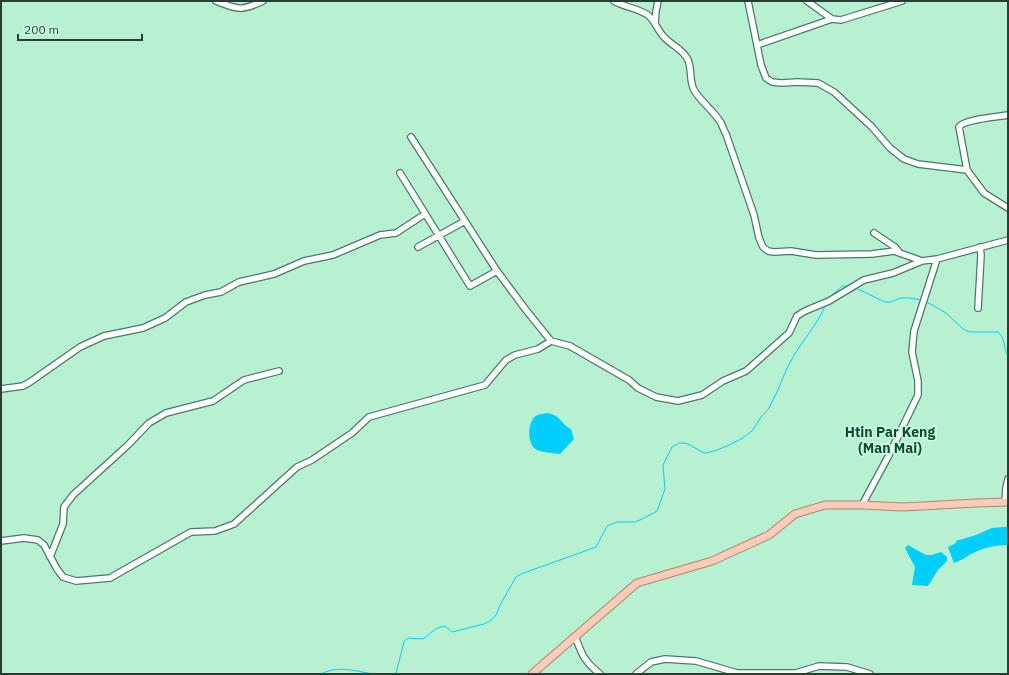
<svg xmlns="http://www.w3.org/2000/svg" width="1009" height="675" font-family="'IBM Plex Sans',sans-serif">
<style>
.water{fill:#01cffb}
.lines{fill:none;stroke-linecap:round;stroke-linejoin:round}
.stream{stroke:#01cffb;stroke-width:1}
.minor-casing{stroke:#477c61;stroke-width:8}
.major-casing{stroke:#b0846d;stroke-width:9}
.minor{stroke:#fff;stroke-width:5.5}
.major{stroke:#fcccbb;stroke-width:7}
.labels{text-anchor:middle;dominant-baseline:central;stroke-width:3.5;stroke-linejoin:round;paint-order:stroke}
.quarter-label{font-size:14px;font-weight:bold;fill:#104931;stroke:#c5fedf}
</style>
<rect width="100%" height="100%" fill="#b8f0d2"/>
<path class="water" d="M547,413C563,416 560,424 571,429L574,439L560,454C553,453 544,453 537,450C528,446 527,427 533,419C536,414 542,414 547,413Z
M1003,527H1008V545C996,545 982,548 971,554C965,558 960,561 954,563L948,547L956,543V541L976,535L992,528Z
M908,545L926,555H932L941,552L947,557V561L938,570L928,586L912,585L915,567L906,550L905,548Z"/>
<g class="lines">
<path class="stream" d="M856,288L885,302H891L900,298H909L922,300
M829,298L842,286H849
M927,302L946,313L962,328L967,331L971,332H998C1006,338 1003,348 1008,357
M321,674C337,665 355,671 373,674
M394,674L396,673L404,642L406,639L409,638L423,639C432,633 433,628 445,626L452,632L484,624L490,621L496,615L500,605L516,577L521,574L596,547L607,526L617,522H635L640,520L657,511L665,489L663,465L672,447L679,443H684L688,444L704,453H707C722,449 741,441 753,430C756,426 758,421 761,417C763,414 767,412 769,408C778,393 783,374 792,359C803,339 817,326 826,304"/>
<defs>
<path id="minor" d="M216,1C238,10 242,11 263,1
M614,1C625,8 641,8 650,17C656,23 658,31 664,37C672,46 683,49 688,60C692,69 689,80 694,90C701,102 714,111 721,123C723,127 724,131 726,134L754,215L759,238L763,247L768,251L774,252L791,251L816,255L872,254L894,251L922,261
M748,1L761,65L766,78L772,82L781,83L798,82L818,83L834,92L872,127L890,148L904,159L918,164L967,170L984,193L1008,208
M807,1L832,19L841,20L902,1
M655,23L656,11L658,1
M757,45L832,19
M411,137L497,271L526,310L551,341L570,346L629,380L638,388L656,397L678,401L702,395L723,381L746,371L789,333L797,316L805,311L829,301L864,280L893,273L922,261L937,259L1008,240
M967,170L959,127C964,119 998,117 1008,115
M400,173L470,286L497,271
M874,233L895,247L899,252
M418,247L465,221
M978,308L981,255L980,247
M1,389L23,386L30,382L80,347L104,336L143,328L165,318L186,302L205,295L221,292L239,282L274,274L304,261L333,255L380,235L396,233L425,214
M1005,502L1006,488L1008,479
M862,505L888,457L918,395V381L912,352L914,331L937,259
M1,541L24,538L38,540L44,545L57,569L63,577L76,581L110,578L191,532L215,531L234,524L297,467L312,460L352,433L369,417L485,385L506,360L515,355L538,349L551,341
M50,557L63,524L64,507L73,495L128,445L149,423L166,413L213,401L244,380L279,371
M575,636C582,655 584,661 600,674
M636,674L651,662L665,659L696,661L737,673H796L819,666L847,667L870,674"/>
<path id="major" d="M532,674L637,583L712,561L769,535L795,514L825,505H862L903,507L976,503L1008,502"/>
</defs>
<use href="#minor" class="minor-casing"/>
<use href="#major" class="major-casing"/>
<use href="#minor" class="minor"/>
<use href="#major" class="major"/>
</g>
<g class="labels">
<g class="quarter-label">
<text x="890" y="432">Htin Par Keng<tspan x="890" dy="16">(Man Mai)</tspan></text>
</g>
</g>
<rect width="1009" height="675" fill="none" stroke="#283e32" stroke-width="4"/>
<path d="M18 34v6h124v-6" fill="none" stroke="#283e32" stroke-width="2"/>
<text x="24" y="34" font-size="12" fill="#283e32" stroke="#c5fedf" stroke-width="3" paint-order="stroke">200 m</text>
</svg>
